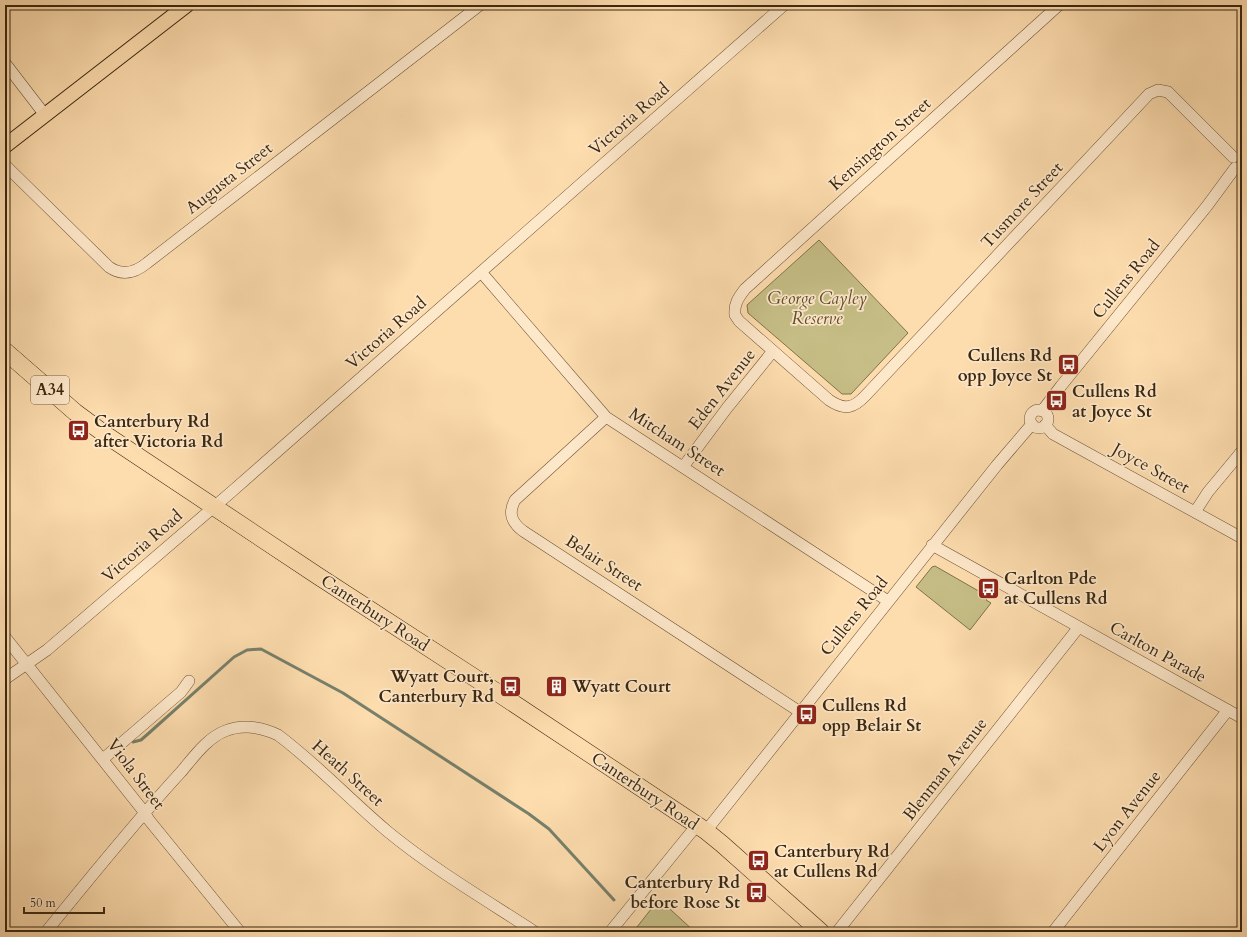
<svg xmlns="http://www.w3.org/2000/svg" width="1247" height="937" font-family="Cardo,serif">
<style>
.green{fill:#c6be86;stroke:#80724a}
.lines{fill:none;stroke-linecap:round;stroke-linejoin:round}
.stream{stroke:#77806c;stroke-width:3}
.minor-casing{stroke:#6b5437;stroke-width:12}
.major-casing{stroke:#3a270f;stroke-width:16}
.highway-casing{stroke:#3a270f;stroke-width:18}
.minor{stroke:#fee8ca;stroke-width:11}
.major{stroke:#fddcae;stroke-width:14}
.highway{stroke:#fddcae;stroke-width:17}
.labels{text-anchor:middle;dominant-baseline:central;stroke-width:3.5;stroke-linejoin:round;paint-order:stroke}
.shield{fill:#fee8ca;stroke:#756147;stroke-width:1}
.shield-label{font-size:16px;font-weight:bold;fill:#3a270f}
.street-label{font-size:17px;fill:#3a270f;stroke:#fee8ca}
.park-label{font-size:17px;font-style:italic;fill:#5d4d2d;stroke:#fee8ca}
.poi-label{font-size:17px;font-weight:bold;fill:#3a270f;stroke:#fee8ca;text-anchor:start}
</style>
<rect width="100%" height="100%" fill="#fddcae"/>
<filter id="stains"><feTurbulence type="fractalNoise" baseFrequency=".005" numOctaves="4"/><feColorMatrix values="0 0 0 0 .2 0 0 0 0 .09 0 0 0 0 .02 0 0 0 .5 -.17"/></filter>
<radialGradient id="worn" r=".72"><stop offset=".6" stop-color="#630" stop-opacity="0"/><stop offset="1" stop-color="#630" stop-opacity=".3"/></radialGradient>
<path class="green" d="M819,240L908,333L851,394H842L748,313L747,305Z
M935,566L989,597L986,600L991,603L970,630L916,587L932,567Z
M659,899L695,932H633Z"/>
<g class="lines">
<path class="stream" d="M133,742L141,740L149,733L234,657L247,650L261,649L343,693L529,814L549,829L614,900"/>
<defs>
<path id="minor" d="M1059,5L745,289C738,298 734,304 735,315L739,321L829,400C845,411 854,408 866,395L1149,94L1158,90L1168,92L1233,157
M5,63L45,115
M5,165L109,267C122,276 135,273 147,263L480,5
M481,272L606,417L888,601
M1030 419a9 9 0 1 1 18 0a9 9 0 1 1-18 0Z
M1042,411L1061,386L1207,206L1235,168
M606,417L515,500C508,513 511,522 523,531L800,712
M1045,425L1053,434L1242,538
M683,467L727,408L773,351
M1195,512L1208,492L1242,451
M932,545L1242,718
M5,637L145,813L149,820L240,932
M5,679L47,650L229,494L784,5
M103,759L181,692L189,681
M706,831L997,465L1032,424
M46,932C90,878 134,823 181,772C193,758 207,738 225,731C243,724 261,727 278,735C317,764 350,800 387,831C433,869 486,900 535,932
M610,932L697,825
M837,932L1079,627
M1053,932L1228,710"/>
<path id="major" d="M5,146L187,5"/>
<path id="highway" d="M5,351L75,412L106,435L318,576L492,689L706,831L722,844L821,932"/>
</defs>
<use href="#minor" class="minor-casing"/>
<use href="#major" class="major-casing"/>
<use href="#highway" class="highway-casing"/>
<use href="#minor" class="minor"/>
<use href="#major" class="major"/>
<use href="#highway" class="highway"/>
</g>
<defs>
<symbol id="bus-square" viewBox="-11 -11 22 22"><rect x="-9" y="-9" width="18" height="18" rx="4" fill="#8f2418" stroke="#fee8ca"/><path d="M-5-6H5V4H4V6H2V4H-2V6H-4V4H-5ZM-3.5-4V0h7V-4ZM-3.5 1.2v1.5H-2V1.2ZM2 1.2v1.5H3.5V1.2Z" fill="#fff"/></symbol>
<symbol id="building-square" viewBox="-11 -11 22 22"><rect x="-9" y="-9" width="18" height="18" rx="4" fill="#8f2418" stroke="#fee8ca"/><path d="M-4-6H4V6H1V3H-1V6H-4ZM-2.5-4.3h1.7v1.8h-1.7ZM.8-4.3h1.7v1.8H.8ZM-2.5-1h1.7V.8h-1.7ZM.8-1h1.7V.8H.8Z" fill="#fff"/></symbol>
</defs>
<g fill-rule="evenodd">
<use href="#bus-square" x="1056" y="352" width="25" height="25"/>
<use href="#bus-square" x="1044" y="388" width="25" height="25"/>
<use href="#bus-square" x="66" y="418" width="25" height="25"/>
<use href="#bus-square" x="976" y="576" width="25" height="25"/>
<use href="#bus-square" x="498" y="674" width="25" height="25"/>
<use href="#building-square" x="544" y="674" width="25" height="25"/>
<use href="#bus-square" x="794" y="702" width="25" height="25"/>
<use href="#bus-square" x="746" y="848" width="25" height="25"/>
<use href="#bus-square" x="744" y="880" width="25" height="25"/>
</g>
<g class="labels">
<rect class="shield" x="31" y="376" width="38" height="28" rx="3"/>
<g class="shield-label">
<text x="50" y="390">A34</text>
</g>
<g class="street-label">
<text transform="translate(629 119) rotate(-41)">Victoria Road</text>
<text transform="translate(880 144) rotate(-42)">Kensington Street</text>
<text transform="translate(229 178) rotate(-38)">Augusta Street</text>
<text transform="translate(1022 205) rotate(-47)">Tusmore Street</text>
<text transform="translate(1126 279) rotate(-51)">Cullens Road</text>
<text transform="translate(386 333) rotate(-41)">Victoria Road</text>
<text transform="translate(722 389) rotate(-52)">Eden Avenue</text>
<text transform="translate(677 442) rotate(33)">Mitcham Street</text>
<text transform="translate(1151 468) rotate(29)">Joyce Street</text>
<text transform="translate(142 546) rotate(-41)">Victoria Road</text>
<text transform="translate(604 563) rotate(33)">Belair Street</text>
<text transform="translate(375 613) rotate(33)">Canterbury Road</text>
<text transform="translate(854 616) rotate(-51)">Cullens Road</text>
<text transform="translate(1158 652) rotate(29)">Carlton Parade</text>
<text transform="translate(945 769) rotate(-52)">Blenman Avenue</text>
<text transform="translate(348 773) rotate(42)">Heath Street</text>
<text transform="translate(136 774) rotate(53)">Viola Street</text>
<text transform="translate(645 791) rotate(34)">Canterbury Road</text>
<text transform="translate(1127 811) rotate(-52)">Lyon Avenue</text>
</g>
<g class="park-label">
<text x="817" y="298">George Cayley<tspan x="817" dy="20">Reserve</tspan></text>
</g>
<g class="poi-label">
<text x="1052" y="355" text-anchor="end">Cullens Rd<tspan x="1052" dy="20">opp Joyce St</tspan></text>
<text x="1072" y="391">Cullens Rd<tspan x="1072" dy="20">at Joyce St</tspan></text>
<text x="94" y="421">Canterbury Rd<tspan x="94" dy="20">after Victoria Rd</tspan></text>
<text x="1004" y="578">Carlton Pde<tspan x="1004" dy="20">at Cullens Rd</tspan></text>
<text x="494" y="676" text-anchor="end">Wyatt Court,<tspan x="494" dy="20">Canterbury Rd</tspan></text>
<text x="572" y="686">Wyatt Court</text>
<text x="822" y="705">Cullens Rd<tspan x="822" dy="20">opp Belair St</tspan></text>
<text x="774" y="851">Canterbury Rd<tspan x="774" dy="20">at Cullens Rd</tspan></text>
<text x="740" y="882" text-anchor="end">Canterbury Rd<tspan x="740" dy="20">before Rose St</tspan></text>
</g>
</g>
<rect width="1247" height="937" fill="none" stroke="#fddcae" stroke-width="20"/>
<rect x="6" y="6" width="1235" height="925" fill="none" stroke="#3a270f" stroke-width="2"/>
<rect x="10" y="10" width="1227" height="917" fill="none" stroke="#3a270f"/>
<path d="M24 907v6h80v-6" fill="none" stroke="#3a270f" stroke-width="2"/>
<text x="30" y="907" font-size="12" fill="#3a270f" stroke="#fee8ca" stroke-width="3" paint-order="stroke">50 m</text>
<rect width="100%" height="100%" filter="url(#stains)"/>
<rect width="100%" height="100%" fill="url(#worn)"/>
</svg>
